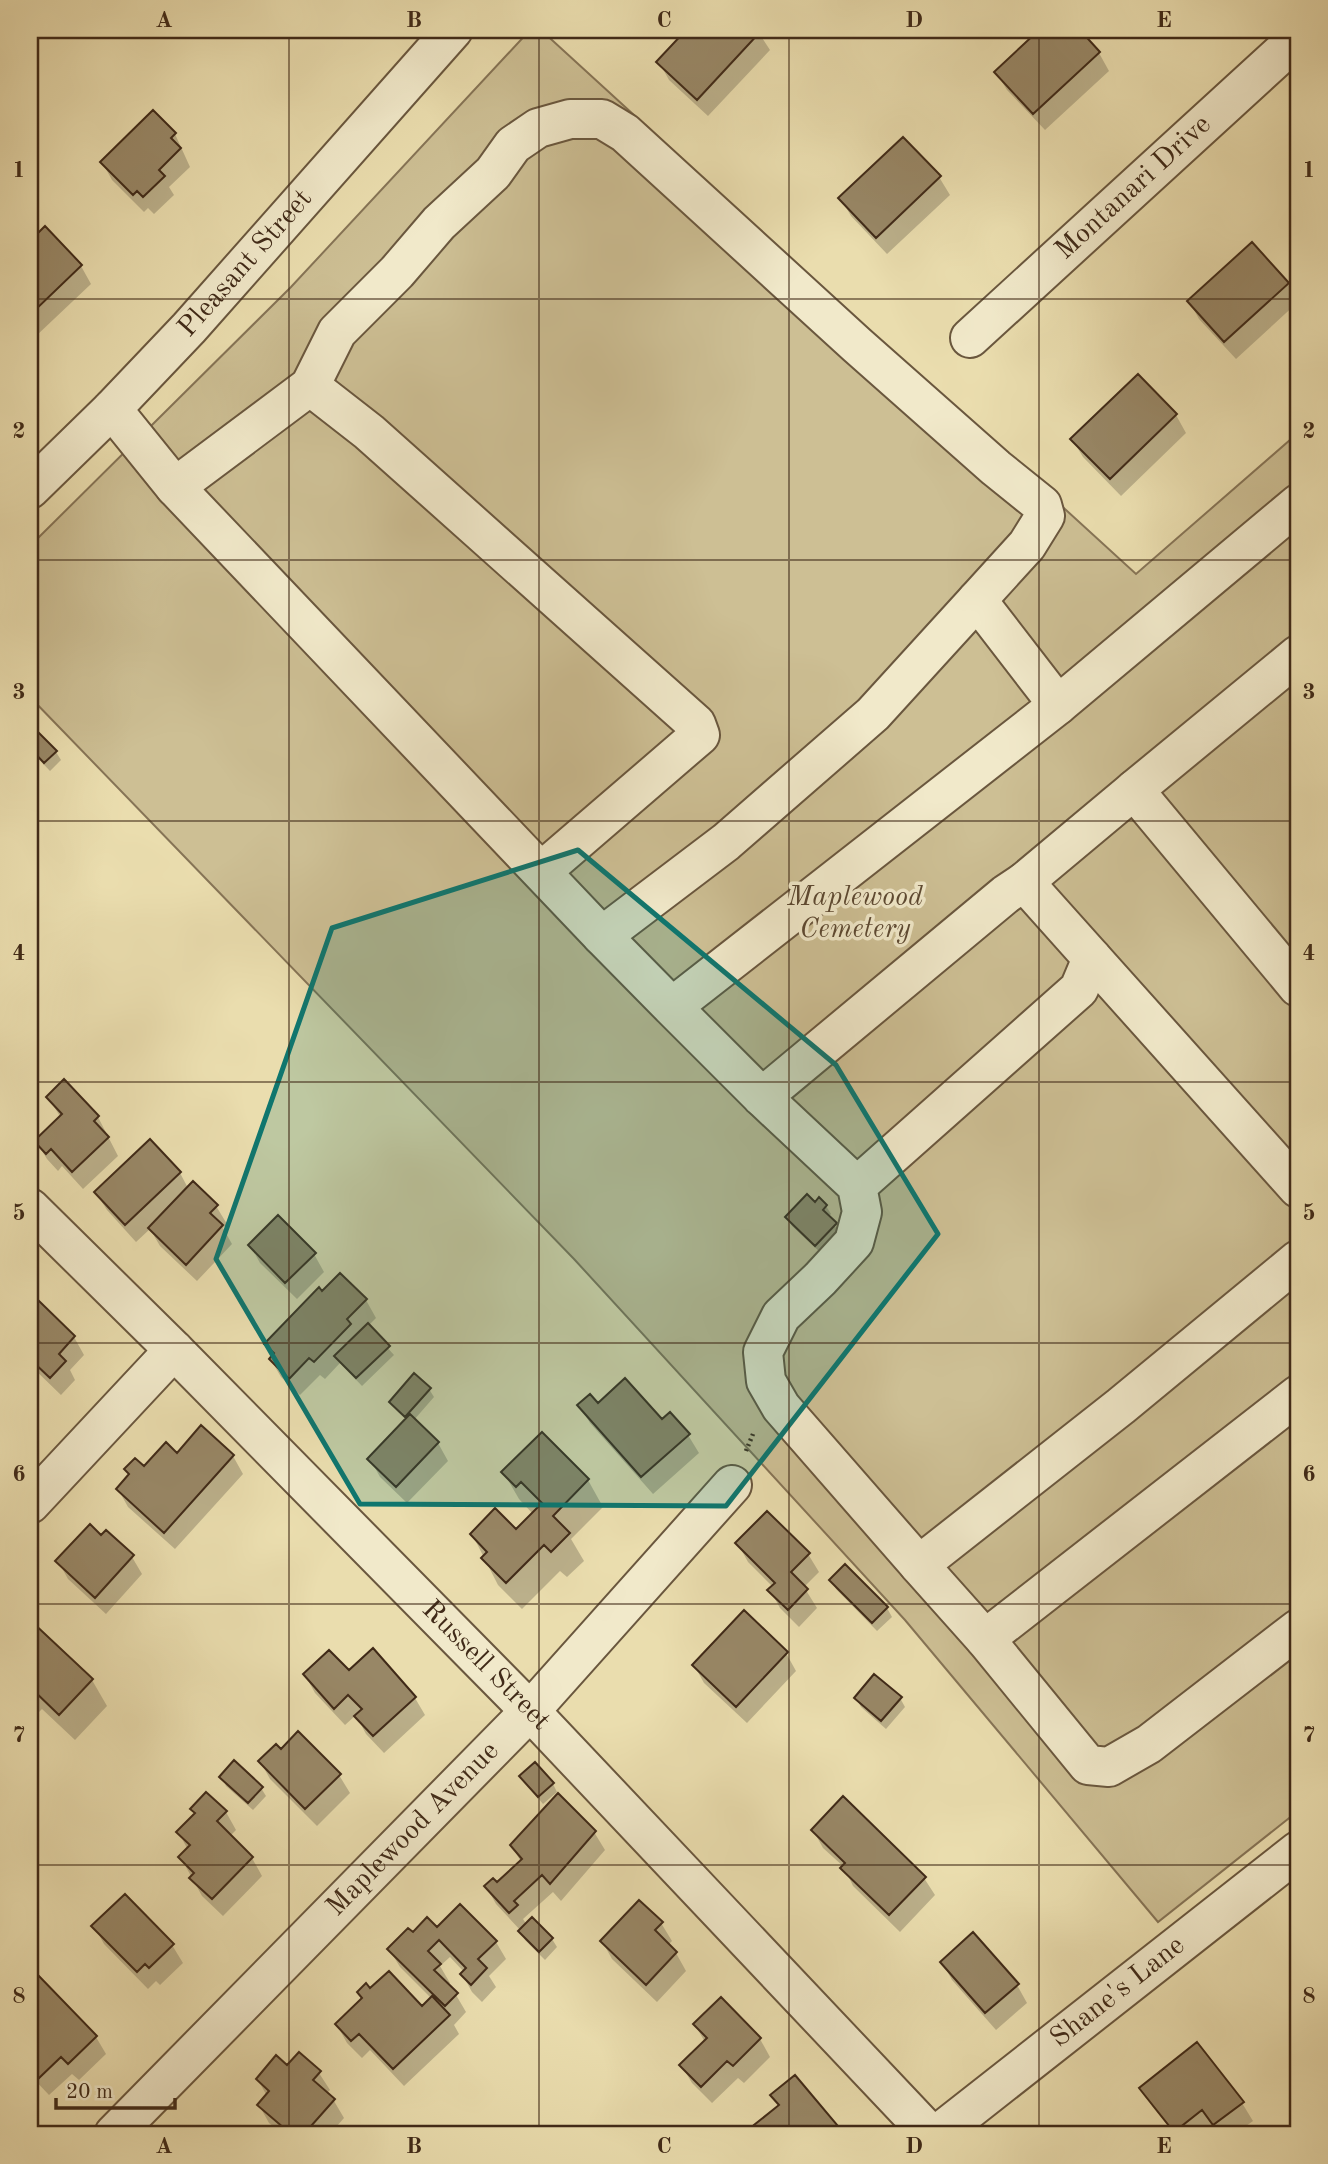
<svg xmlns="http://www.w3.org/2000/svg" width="1328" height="2164" font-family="'Old Standard TT',serif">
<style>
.green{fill:#cdbf94;stroke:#867456;stroke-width:2}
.shadow{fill:#0003}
.building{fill:#988766;stroke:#402a18;stroke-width:2}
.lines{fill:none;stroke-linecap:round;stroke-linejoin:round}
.minor-casing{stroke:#6a573e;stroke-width:42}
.path{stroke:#402a18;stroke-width:4.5;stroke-dasharray:2 3.5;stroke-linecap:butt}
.minor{stroke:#f1e9ca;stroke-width:38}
.marked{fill:#0f766e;fill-opacity:0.2;stroke:#0f766e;stroke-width:5;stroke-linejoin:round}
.grid{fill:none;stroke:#402a18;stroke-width:2;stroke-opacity:0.55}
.labels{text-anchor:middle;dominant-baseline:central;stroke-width:7;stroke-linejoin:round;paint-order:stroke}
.street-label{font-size:28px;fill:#402a18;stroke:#f1e9ca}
.park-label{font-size:28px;font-style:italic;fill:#5c4831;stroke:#f1e9ca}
.neatline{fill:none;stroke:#402a18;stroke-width:2.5}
.grid-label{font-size:23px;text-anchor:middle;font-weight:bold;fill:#402a18}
</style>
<rect width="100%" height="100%" fill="#eaddae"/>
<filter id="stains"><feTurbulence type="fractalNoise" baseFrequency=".00286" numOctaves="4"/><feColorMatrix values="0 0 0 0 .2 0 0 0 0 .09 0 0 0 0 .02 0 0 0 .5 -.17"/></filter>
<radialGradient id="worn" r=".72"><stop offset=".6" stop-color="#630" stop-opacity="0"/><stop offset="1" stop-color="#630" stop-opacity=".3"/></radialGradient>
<path class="green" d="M530,30H541L1136,574L1298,433V1811L1158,1922L905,1620L574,1259L30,697V546L291,287Z"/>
<path class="shadow" d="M685,30H757L770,50L708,116L669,80L659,62L686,32Z
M1042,30H1078L1099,53L1109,71L1045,130L1007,90L996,72Z
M175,134L190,167L169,187L174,195L154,214L148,208L144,212L112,180L102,162Z
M939,177L950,195L887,254L851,216L841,199Z
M45,229L81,266L91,284L36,336L30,329V244Z
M1252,244L1288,284L1298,302L1236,359L1199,319L1189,301Z
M1176,415L1186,433L1121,496L1083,457L1072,439Z
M35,731L56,752L61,760L50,771L30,750V736Z
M64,1082L98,1117L118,1156L83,1189L62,1166L58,1171L47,1159L36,1141L61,1118L48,1097Z
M180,1173L188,1188L216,1206L227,1224L223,1228L232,1244L197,1281L160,1246L150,1229L136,1242L107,1210L96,1193Z
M815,1204L826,1206L831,1214L828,1217L840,1233L821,1253L792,1226L787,1217Z
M250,1245L314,1254L324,1272L297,1299L260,1263Z
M322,1294L366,1300L376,1318L368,1326L394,1355L362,1386L340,1363L325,1379L320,1375L300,1395L281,1377L271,1360L273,1357L266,1344Z
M38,1303L74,1337L84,1355L70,1370L75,1380L61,1395L30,1365V1311Z
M429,1389L434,1397L414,1420L438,1443L448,1461L407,1503L380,1477L370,1459L407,1420L396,1410L391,1402Z
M579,1405H598L662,1422L688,1435L699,1453L653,1494L590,1423Z
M201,1428L233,1456L243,1474L175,1549L128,1507L118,1489L130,1476L126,1469L144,1468L177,1455Z
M504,1473L588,1480L603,1507L571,1539L584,1561L567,1577L560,1571L522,1609L498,1585L472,1534L516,1531L533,1514L519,1499Z
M102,1537L132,1557L142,1574L106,1614L68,1579L58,1561Z
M738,1544L808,1554L819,1572L804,1587L817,1608L799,1627L780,1608L770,1590L773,1587L748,1562Z
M845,1566L887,1608L892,1617L877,1631L836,1589L831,1580Z
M30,1622L92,1680L107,1706L75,1740L42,1709L30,1721Z
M786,1653L796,1671L747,1723L704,1683L694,1665Z
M348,1673L415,1698L425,1715L384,1753L366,1734L356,1715L345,1725L315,1693L305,1675Z
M856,1698H900L905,1707L886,1729L861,1707Z
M281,1751L339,1775L350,1793L317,1826L270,1779L260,1761Z
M222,1777L261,1788L266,1796L253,1810L226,1786Z
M521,1777L553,1784L557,1792L543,1804Z
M206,1794L226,1812L236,1830L230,1836L252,1858L262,1876L223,1916L202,1896L181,1858L188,1850L179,1833L196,1815L192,1809Z
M813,1830L924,1878L935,1895L900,1932L853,1886L844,1867L823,1848Z
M594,1832L605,1850L561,1901L553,1892L523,1919L527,1925L552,1939L557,1947L545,1960L525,1940L521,1931L496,1904L486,1886L497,1885L521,1862L512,1846Z
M661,1923L672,1941L668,1945L676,1953L686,1971L657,2002L612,1959L602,1941Z
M94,1926L172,1945L183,1963L160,1985L156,1981L148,1989L104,1944Z
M437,1930L496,1942L506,1959L489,1976L496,1987L482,2002L472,1992L462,1974L464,1972L450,1957L440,1966L450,1983L447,1985L456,1995L466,2012L454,2025L459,2034L404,2086L370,2050L362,2058L347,2043L337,2025L363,2000L359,1993L370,1991L422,2008L432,1999L400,1967L389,1949L413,1934Z
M942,1962L1017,1985L1027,2003L996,2030L952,1980Z
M37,1976L96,2037L106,2054L79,2080L72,2074L49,2095L30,2075V1983Z
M695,2025L760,2039L770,2057L744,2083L738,2078L712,2103L692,2083L681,2065L705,2042Z
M287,2067L319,2073L330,2090L326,2094L334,2101L344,2118L330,2134H283L269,2123L259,2105L267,2096L258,2080Z
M1142,2088L1242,2103L1253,2121L1235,2134H1219L1213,2126L1203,2134H1175L1152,2106Z
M772,2095L836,2127L840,2134H756L779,2107Z"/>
<path class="building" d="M686,30H760L761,31L697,100L656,62Z
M1039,30H1080L1100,52L1033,114L994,72Z
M153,110L176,133L171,138L181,148L159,170L165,176L143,197L137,191L133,195L100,162Z
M903,137L941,176L876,238L838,198Z
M45,226L82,265L30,315V241Z
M1252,242L1289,283L1224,342L1187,301Z
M1138,374L1177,414L1110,479L1070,439Z
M35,729L57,751L44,763L30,748V734Z
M64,1079L99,1116L94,1121L109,1137L72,1172L51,1149L46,1154L34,1141L62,1114L46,1097Z
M150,1139L181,1172L125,1225L94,1192Z
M193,1181L218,1205L210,1213L223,1225L186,1265L148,1228Z
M807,1194L815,1202L819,1197L827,1205L823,1210L837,1223L815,1246L785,1217Z
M278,1215L316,1253L285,1283L248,1245Z
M340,1273L367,1299L347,1319L351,1324L314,1362L309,1358L289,1379L269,1359L274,1353L264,1344L319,1287L322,1291Z
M38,1300L75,1336L59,1354L66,1361L50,1378L30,1359V1309Z
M368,1323L390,1346L356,1378L334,1356Z
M414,1373L431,1388L405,1417L389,1402Z
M625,1378L662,1419L670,1412L690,1434L641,1477L577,1405L590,1394L598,1403Z
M410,1414L439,1442L396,1487L367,1459Z
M201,1425L234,1455L164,1533L116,1489L129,1474L124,1469L135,1458L144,1466L166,1442L177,1453Z
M542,1432L589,1479L553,1516L570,1533L551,1552L544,1545L506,1583L481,1558L487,1552L470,1534L495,1508L516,1529L542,1503L521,1482L516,1487L501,1472Z
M767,1511L810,1553L791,1572L808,1589L788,1610L767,1590L775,1583L735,1543Z
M90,1524L101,1535L106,1530L134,1555L95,1598L55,1561Z
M845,1564L888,1607L872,1623L829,1580Z
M744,1610L788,1652L736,1707L692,1665Z
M30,1620L93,1679L59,1715L30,1687Z
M373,1648L416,1697L373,1736L354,1716L362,1709L348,1695L334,1709L303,1674L329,1650L349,1670Z
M874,1674L902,1697L881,1721L854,1698Z
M298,1731L341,1774L305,1809L258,1761L276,1744L281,1749Z
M234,1760L263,1787L248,1803L219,1777Z
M535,1762L554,1783L538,1797L519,1776Z
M206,1792L227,1811L217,1821L253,1857L212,1899L189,1878L194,1873L178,1857L190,1845L176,1832L195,1813L190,1809Z
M558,1793L596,1831L550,1884L542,1875L514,1901L518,1905L509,1913L484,1886L493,1878L497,1882L522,1859L510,1845Z
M843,1796L926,1877L889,1915L840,1868L845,1863L811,1830Z
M125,1894L174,1944L149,1968L145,1964L137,1972L91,1926Z
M639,1900L663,1922L655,1930L677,1952L646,1985L600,1941Z
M460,1904L497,1941L478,1959L487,1968L471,1985L460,1974L466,1968L439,1940L428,1951L441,1964L434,1970L458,1993L445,2006L387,1949L408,1928L413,1932L427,1917L437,1927Z
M532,1917L553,1938L539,1952L518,1931Z
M973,1932L1019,1984L985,2013L940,1962Z
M389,1971L422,2006L432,1996L450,2015L393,2069L359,2034L351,2041L335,2024L362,1998L357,1992L366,1983L370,1988Z
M37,1974L97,2036L68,2064L61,2057L38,2079L30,2070V1980Z
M721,1997L761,2038L733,2066L727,2061L701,2087L679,2065L707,2038L693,2024Z
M1197,2042L1244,2102L1213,2125L1202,2110L1174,2132L1139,2088Z
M299,2052L321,2071L313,2080L335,2099L304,2134H291L257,2105L269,2091L256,2079L276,2055L287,2065Z
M795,2075L838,2126L828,2134H753L758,2130L754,2125L779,2105L770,2095Z"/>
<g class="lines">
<defs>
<g id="minor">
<path id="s1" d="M970,338L1298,38"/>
<path d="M310,386L369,432L696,724L700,735L542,871"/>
<path d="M112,409L175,487"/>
<path id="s2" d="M30,489L112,409L189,328L453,30"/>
<path d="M1298,655L1134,790L1298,987"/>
<path d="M1058,705L1298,504"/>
<path d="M1024,882L1134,790"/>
<path d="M602,936L175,487L310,386L337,332L397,272L439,223L493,173L513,145L538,128L570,119H602L625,133L857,345L996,468L1042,505L1045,516L1027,545L977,600"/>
<path d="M1092,958L1298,1188"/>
<path d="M672,1007L602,936L726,842L873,714L977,600L1058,705L672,1007L762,1097"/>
<path d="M857,1186L1079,989L1092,958L1024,882L1006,894L762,1097L857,1186L862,1212L854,1242L820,1279L781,1316L763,1352L766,1381L781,1407L919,1565L1121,1406L1298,1260"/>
<path id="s3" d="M30,1208L174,1350L530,1711L930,2134"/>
<path d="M1298,1395L985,1639L1088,1765L1109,1767L1149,1744L1298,1629"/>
<path d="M30,1504L174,1350"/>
<path d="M919,1565L985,1639"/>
<path id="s4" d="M114,2134L530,1711L732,1485"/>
<path id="s5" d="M938,2134L1298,1851"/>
</g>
</defs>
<use href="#minor" class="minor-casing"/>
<path class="path" d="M746,1451L753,1434"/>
<use href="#minor" class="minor"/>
</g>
<path class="marked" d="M578,850L836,1065L938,1234L726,1506L360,1504L216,1259L332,928Z"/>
<path class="grid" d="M289,30V2134M539,30V2134M789,30V2134M1039,30V2134M30,299H1298M30,560H1298M30,821H1298M30,1082H1298M30,1343H1298M30,1604H1298M30,1865H1298"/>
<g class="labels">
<g class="street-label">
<text stroke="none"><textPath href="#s1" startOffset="222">Montanari Drive</textPath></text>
<text stroke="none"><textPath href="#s2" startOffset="312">Pleasant Street</textPath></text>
<text stroke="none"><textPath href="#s3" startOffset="646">Russell Street</textPath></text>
<text stroke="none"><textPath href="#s4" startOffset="427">Maplewood Avenue</textPath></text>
<text stroke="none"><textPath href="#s5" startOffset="229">Shane's Lane</textPath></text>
</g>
<g class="park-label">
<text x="855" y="898">Maplewood<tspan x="855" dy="32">Cemetery</tspan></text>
</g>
</g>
<rect width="1328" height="2164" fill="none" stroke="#eaddae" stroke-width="77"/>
<path d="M56 2098v10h119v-10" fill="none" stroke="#402a18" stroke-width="3.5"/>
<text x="66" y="2098" font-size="21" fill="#402a18" stroke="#f1e9ca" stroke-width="5" paint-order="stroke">20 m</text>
<rect x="38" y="38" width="1252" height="2088" class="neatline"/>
<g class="grid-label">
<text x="164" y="27">A</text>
<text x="414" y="27">B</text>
<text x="664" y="27">C</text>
<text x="914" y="27">D</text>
<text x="1164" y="27">E</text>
<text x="19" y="177">1</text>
<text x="1309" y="177">1</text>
<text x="19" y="438">2</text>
<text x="1309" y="438">2</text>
<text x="19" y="699">3</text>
<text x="1309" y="699">3</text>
<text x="19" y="960">4</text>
<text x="1309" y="960">4</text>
<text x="19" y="1220">5</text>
<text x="1309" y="1220">5</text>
<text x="19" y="1481">6</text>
<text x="1309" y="1481">6</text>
<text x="19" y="1742">7</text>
<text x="1309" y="1742">7</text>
<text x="19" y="2003">8</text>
<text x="1309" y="2003">8</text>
<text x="164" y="2153">A</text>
<text x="414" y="2153">B</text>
<text x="664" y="2153">C</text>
<text x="914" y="2153">D</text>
<text x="1164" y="2153">E</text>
</g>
<rect width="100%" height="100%" filter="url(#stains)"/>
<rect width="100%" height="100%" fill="url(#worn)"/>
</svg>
